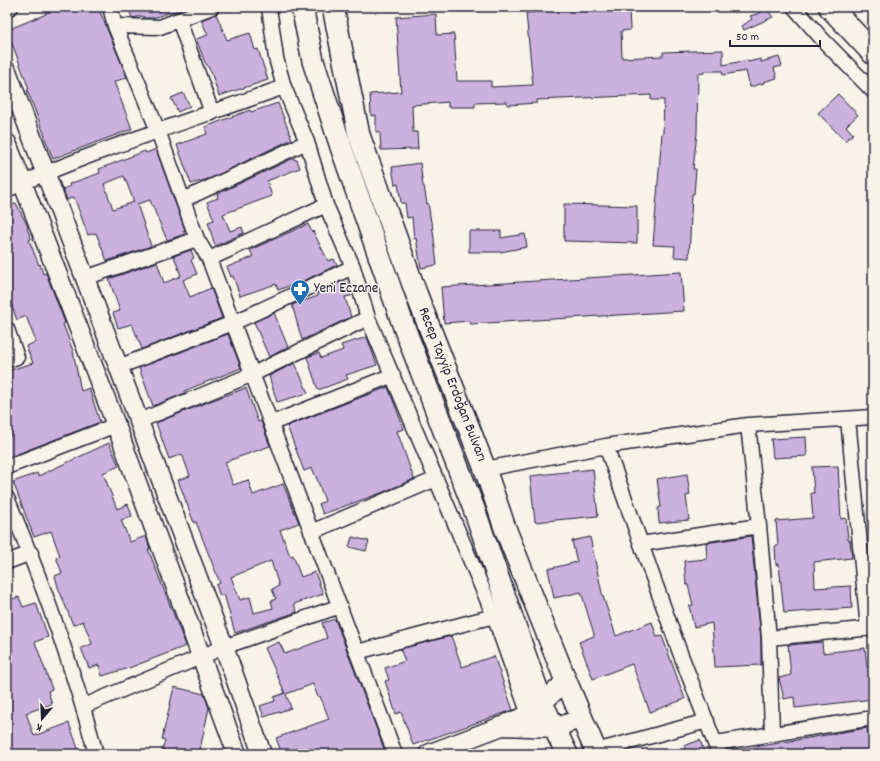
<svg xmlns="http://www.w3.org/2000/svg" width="880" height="761" font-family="Dekko,sans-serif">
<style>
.building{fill:#ccb1df;stroke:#22223b;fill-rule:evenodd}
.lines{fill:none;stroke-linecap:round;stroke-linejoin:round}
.minor-casing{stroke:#22223b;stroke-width:17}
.tertiary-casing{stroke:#22223b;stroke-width:21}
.secondary-casing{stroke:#22223b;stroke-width:24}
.trunk-casing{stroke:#22223b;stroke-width:25}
.minor{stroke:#f7f3e8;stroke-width:14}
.tertiary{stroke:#f7f3e8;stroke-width:18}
.secondary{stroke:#f7f3e8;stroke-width:21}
.trunk{stroke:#f7f3e8;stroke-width:22}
.labels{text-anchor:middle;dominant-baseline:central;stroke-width:3;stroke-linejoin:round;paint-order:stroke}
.poi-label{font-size:15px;fill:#22223b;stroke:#f7f3e8;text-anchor:start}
.street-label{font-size:15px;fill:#22223b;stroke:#f7f3e8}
</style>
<rect width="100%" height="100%" fill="#f7f3e8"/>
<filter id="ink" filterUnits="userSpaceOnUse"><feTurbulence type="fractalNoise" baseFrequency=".025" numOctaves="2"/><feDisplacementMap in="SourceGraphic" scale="8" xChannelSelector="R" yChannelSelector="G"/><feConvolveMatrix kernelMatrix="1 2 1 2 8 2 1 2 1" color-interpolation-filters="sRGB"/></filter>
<g filter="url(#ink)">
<path class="building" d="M60,7L61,10L70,7H98L127,77L114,82L132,129L65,154L53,159L44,136H45L27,90L29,89L7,30L46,14V12Z
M128,7H181V9L153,18H144L143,16L132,18Z
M557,7H629L630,30L621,31L622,58L663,56V52L723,50V65L748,60V62L761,59V62L779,57L782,66L774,68L777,78L763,82L764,83L750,87L746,71L723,75L722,71H704V73L698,74L697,133L693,169H696L694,194H692L689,258L674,257L675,246L653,245L662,133H663L664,100H651V95L537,100V103L507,105V102L475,103V107H448V102L412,105L413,132H417L418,149L381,150L380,132H376V115L371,116L370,94L401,92L396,17L436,14L437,35L454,34L457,81H491V87L533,85L526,13L557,10Z
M766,8L773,17L744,30L742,26L752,19L750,16L760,13Z
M216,14L227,40L250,33L255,50L258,49L268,80L219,96L211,72L205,62L196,39L208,35L201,20Z
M183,93L190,106L178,112L171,98Z
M838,94L858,115L846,126L853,134L845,141L818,113Z
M278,103L292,139L211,178L191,184L177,145L207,134L205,127L250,110L251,112Z
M156,149L185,230L183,231L185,234L167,240L150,200L137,204L151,246L107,261L96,233L88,235L74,197L67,200L63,189L70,186L69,184L100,173L99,169L145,151L146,153ZM124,176L134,202L113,209L104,184Z
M294,158L295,160H297L300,168L267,181L272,196L223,214L230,231L242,227L244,233L215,246L208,222L214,220L207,202L218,198L217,194Z
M420,163L423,186H424L427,204L428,203L431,222H432L437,265L421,268L416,238L414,239L412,217L407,218L405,203H401L398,184L395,185L392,167Z
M16,203L28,227L27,228L31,239L29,240L39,265L40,264L43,274L46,273L65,323L63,324L73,351L81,391L89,388L100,422L7,458V437L11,436L7,424V371L33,363L26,346L36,342L26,316L17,320L7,293V208Z
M564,204L637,206V243L564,241Z
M308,224L312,232L313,231L328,261L334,259L337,265L303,281L278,290L276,284L240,296L233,276L231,277L227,267L253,257L250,250Z
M469,231H501V238L525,234L527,247L500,252H469Z
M191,250L194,258L191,260L197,274L183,280L190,297L211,288L222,318L142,349L132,324L118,328L113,313L120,311L109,279L157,262L164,283L181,276L174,256Z
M681,272L684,311L470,324V321L444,323L441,287Z
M342,281L343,283L347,282L351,296L345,297L351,317L302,340L292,305L318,296L317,293Z
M274,313L288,347L269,357L254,322Z
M228,334L241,368L184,391L185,393L153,406L139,368Z
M367,337L377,365L346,375L348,379L318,390L307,357L319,353L321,358L343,350L341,345Z
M295,363L308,393L277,402L269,376Z
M388,387L404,429L397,431L414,479L381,493L323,514L319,504L325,501L317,479L312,468L304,471L287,426Z
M246,388L258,422L261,421L270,446L225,462L233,485L248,480L253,495L283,484L299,523L280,530L290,556L293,555L301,577L315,572L323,594L294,604L297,612L235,633L224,594L220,596L216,585L220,583L196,522L194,523L178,480L190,476L182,454L169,459L156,423L213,400ZM271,561L279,586L272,589L276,599L271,601L273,608L254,613L250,597L240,600L231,577Z
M806,437L807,456L773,458L771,439Z
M109,443L119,466L103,473L117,509L128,504L132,516L121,520L130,542L146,536L150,549H148L186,646L129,668L102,676L99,665L89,668L81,648L92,644L91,641L83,621L73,625L58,587L55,576L62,573L56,557L60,556L51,531L34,537L13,482L37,473L38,476Z
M838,466L841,519L846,518L848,540H850L852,558L814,562L815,588L851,586L852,608L784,613L779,564L776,565L775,546H778L776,521L813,518L811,493H814L812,467Z
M593,469L598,516L535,522L530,476Z
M687,474L690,495L686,496L689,520L659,523L658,508L661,507L657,479Z
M751,536L761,639V665L715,667L712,623L694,627L689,606L693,605L688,585L686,584L684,561L707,559L706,543Z
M352,537L369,541L366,551L349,547Z
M590,537L602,593L616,636L652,622L657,637L662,636L685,699L650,712L632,664L593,679L579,642L594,636V634L581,592L554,598L548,569L577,562L572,541Z
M19,597L23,607L36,603L48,637L35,642L52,689L48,691L52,704L26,713L34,736L69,723L80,754H7V654L13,652L7,635V601Z
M335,619L386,754H282L276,738L329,719L320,696L318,697L313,684L286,694L291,708L264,717L260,706L275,701L274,697L285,693L265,648L279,642L285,654L327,638L322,623Z
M451,636L462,667L494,656L513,710L413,745L401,712L396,714L385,681L389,680L385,668L405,661L400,649Z
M822,642L823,653L865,648L867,667H873V699L795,708L794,697L784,699L779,678L791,675L788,645Z
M174,687L204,694L209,708L199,754H161L165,740L162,739Z
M867,728L870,744L873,743V754H744V749Z
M700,740L705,754H687L684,746Z"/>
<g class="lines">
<defs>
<path id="minor" d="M110,7L115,26L158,131L197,239L209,259L395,754
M269,7L276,58L284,87L307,142L326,205L353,267L368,318L494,616L529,715
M794,7L823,40L873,91
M7,9L11,7
M179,20L212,113
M115,26L160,27L212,7
M7,190C97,149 192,120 284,87
M183,200L307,142
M209,259L326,205
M85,278L197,239
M7,329L17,357L7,360
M118,367L233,323L353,267
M848,419L868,629
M139,421L253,374L368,318
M272,423L393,375
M748,425L759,526L769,638L772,733
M606,446L679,650L719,754
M7,467L116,425
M485,469L606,446L748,425L873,417
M7,498C42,581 73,667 96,754
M311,532L436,479
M641,544L759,526
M7,562L31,553
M769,638L873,628
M357,652L494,616
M84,706L224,647L340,606
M716,743L873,718
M596,751L707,721"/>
<path id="tertiary" d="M7,71L224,647L262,754
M7,143L116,425L237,754
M508,723L529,715L566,681
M428,754L502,726L554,728L583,718"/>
<g id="secondary">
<path d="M302,7L313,61L341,147L404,327L474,509L542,703L567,754"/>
<path id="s1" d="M333,7L359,135L416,293L485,469L505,528L566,681L597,754"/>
</g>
<path id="trunk" d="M830,7L873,53"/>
</defs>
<use href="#minor" class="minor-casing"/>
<use href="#tertiary" class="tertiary-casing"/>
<use href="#secondary" class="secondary-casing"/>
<use href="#trunk" class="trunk-casing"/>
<use href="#minor" class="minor"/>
<use href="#tertiary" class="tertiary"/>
<use href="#secondary" class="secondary"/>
<use href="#trunk" class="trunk"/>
</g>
</g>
<defs>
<symbol id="pharmacy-pin" viewBox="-11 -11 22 30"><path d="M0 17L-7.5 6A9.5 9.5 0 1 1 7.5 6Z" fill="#1f6fb2" stroke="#f7f3e8"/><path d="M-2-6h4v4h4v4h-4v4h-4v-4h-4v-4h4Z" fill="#fff"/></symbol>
</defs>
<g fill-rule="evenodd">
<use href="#pharmacy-pin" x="289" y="278" width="22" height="30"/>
</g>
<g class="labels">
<g class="poi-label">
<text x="314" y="289">Yeni Eczane</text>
</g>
<g class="street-label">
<text stroke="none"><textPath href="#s1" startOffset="397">Recep Tayyip Erdoğan Bulvarı</textPath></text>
</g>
</g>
<rect width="880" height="761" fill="none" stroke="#f7f3e8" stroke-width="24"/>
<rect x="12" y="12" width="856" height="737" fill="none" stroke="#22223b" stroke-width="1.5" filter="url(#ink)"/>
<g transform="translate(42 719) rotate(199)" stroke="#f7f3e8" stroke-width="3" paint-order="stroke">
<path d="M0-3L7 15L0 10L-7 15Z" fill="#22223b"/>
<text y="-6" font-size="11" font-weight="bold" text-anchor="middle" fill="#22223b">K</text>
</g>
<path d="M730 40v6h90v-6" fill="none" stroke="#22223b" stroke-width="2"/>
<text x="736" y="40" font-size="12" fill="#22223b" stroke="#f7f3e8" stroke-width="3" paint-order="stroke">50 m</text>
</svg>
